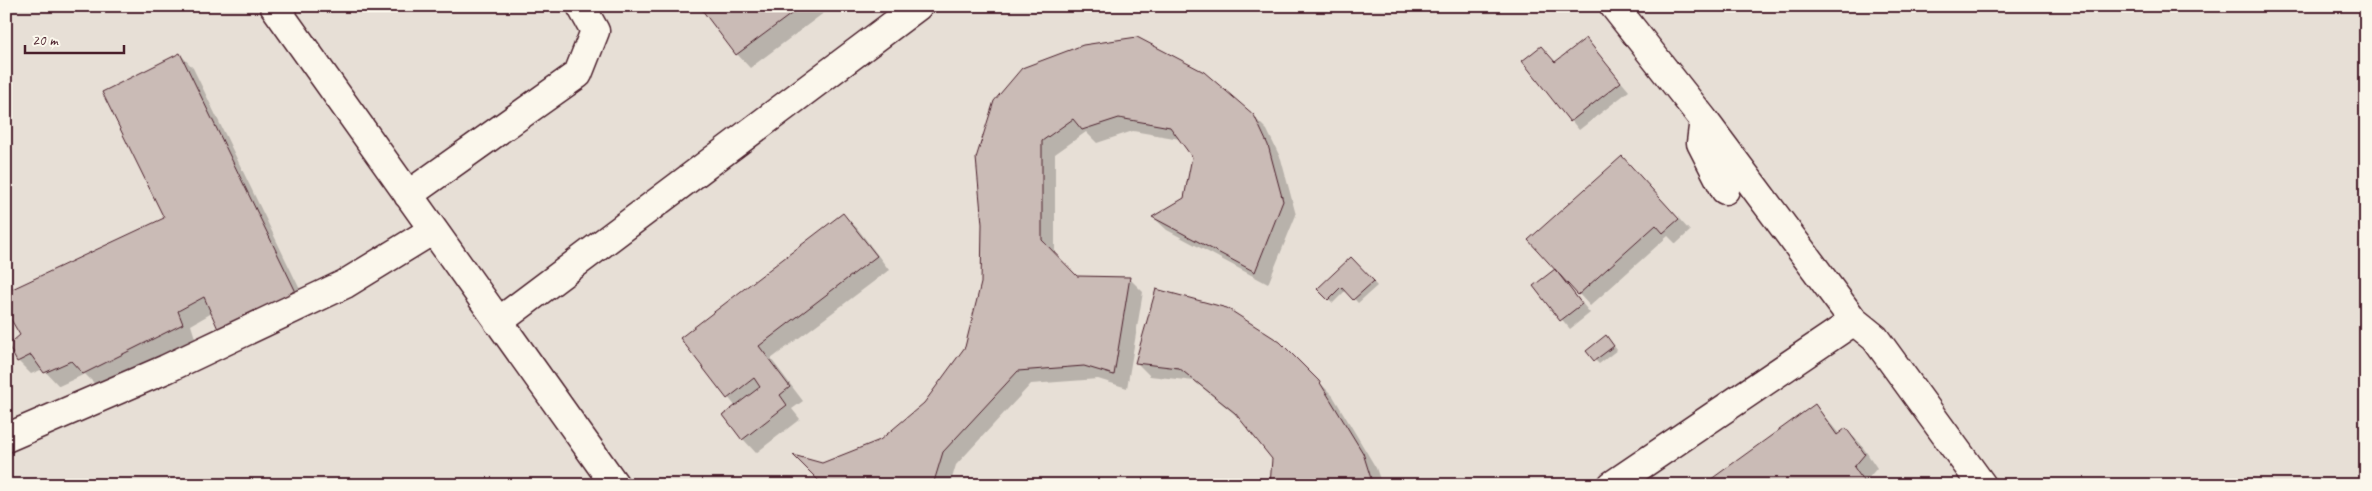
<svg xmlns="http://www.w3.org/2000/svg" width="2372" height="491" font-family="Caveat,sans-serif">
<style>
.built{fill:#e7dfd6}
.shadow{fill:#0003}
.building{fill:#cabbb6;stroke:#4a1f2b}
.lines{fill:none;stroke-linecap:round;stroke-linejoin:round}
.minor-casing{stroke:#4a1f2b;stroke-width:31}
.minor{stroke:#fbf7ec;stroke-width:28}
</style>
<rect width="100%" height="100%" fill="#f4eee4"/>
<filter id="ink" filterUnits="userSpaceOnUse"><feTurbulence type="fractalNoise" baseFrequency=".02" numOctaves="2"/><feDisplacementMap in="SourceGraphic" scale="10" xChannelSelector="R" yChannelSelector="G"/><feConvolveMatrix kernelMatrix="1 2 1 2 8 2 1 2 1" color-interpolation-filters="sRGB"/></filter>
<g filter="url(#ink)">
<path class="built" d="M6,6H2366V485H6Z"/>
<path class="shadow" d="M701,6H833L750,68L737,54Z
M1586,40L1629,91L1579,130L1523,61L1556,63Z
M180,54L193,68L307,304L290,315L293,325L258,340L232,342L219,328L212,313L191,325L195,338L98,387L85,374L59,386L43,369L31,374L18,361L21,335L8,292L165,219Z
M995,102L1253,116L1267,130L1281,159L1296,215L1268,284L1167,230L1154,218L1185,199L1194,157L1180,139L1133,131L1097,143L1086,132L1055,154V255L1077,278H1129L1143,292L1127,388L1098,379L1031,384L956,465L950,485H824L822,465L881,441L925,404L966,347L982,284Z
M1634,169L1690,231L1676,244L1668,236L1590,306L1567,281L1565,282L1590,313L1570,329L1534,286L1556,269Z
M843,215L857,228L889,270L771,359L803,401L792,409L800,419L756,453L743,439L736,407L681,338Z
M1351,258L1377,286L1358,303L1346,290L1333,303L1318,289Z
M1610,341L1617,350L1599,364L1595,360Z
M1280,343L1333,396L1376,468L1382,485H1272L1273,459L1242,420L1194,381L1150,376L1136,362Z
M1815,405L1840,435L1846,430L1860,443L1877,468L1866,481L1869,485H1705Z"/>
<path class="building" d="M699,6H802L736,55Z
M1137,37L1204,72L1254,115L1268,145L1283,201L1255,272L1152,217L1184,198L1192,157L1170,127L1119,118L1082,130L1073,119L1042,141V240L1077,276L1130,277L1114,375L1084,366L1018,371L943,452L933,485H823L793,455L822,463L880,440L924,403L965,347L981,283L982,224L976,158L994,101L1022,68L1083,45Z
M1586,38L1621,82L1570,122L1522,61L1541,46L1555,62Z
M180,53L295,290L244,328L237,320L218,329L204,297L178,311L183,324L83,374L71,361L44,373L31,355L17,362L8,345L20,335L6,311V290L8,291L164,218L102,92Z
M1622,156L1679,219L1663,233L1656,225L1578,295L1528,240Z
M843,213L877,256L759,346L790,387L780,395L787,405L742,440L723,415L760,387L754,378L727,399L680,338Z
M1351,257L1374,281L1353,300L1341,287L1328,300L1317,289Z
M1555,269L1582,304L1560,321L1533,286Z
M1156,289L1227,308L1280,342L1319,381L1363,453L1373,485H1270L1272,459L1235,413L1179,368L1135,363Z
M1606,335L1614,346L1594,361L1586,351Z
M1815,404L1837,435L1846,428L1865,454L1854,467L1866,485H1703Z"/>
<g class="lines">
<defs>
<path id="minor" d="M274,6L615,485
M1614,6L1704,120L1854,321L1875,338L1982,485
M1703,127L1701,143L1725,190
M408,195L578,74L595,31L581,6
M498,322L918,6
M6,438L166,369L345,284L433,230
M1612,485L1854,321"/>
</defs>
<use href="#minor" class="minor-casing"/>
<use href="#minor" class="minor"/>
</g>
</g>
<rect width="2372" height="491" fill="none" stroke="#fbf7ec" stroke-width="25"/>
<rect x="12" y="12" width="2347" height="466" fill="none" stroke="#4a1f2b" stroke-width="2" filter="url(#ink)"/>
<path d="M25 45v8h99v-8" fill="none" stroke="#4a1f2b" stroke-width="2.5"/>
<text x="32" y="45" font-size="15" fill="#4a1f2b" stroke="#fbf7ec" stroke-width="4" paint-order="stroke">20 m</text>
</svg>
